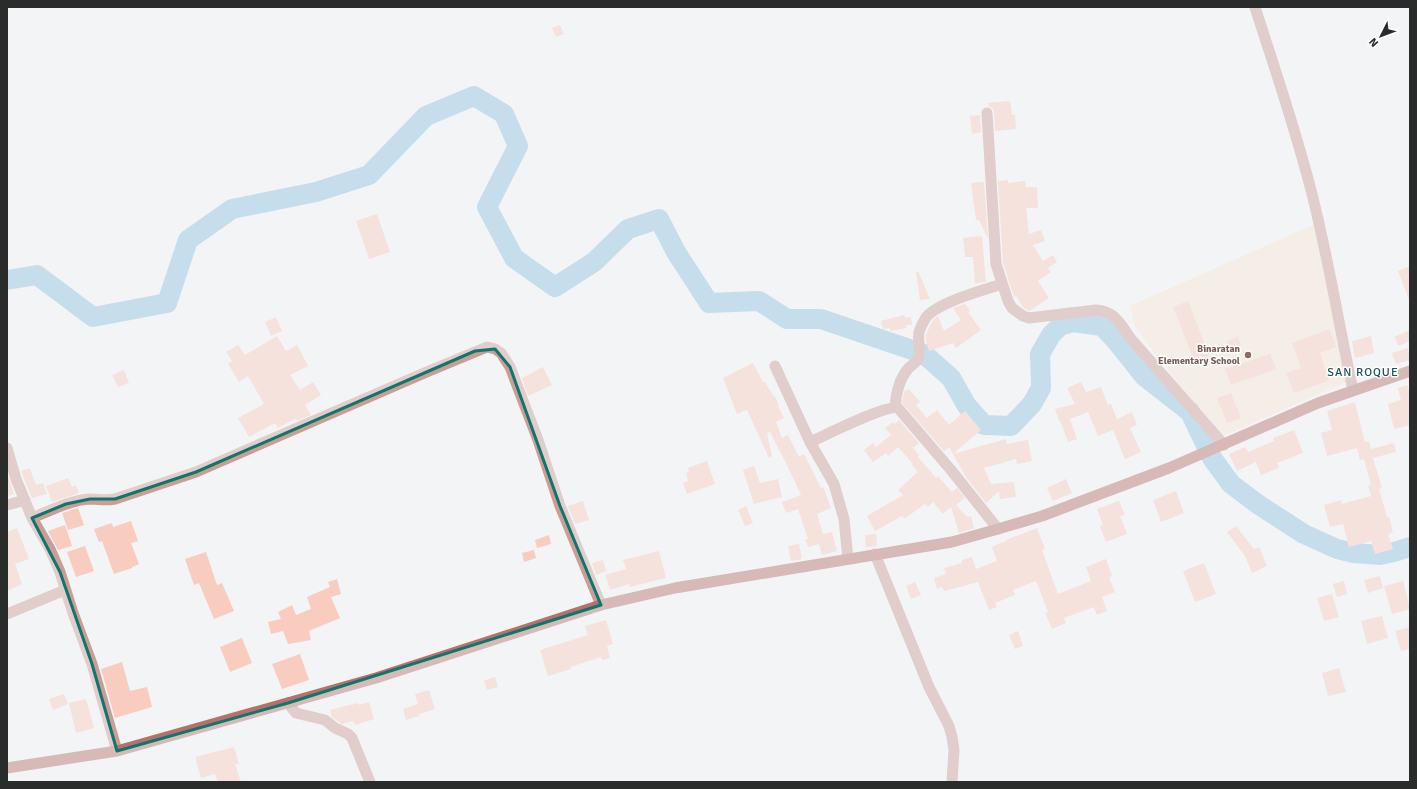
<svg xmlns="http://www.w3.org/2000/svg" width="1417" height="789" font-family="Signika,sans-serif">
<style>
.education{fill:#f9e6d6}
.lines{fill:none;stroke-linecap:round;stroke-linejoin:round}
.river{stroke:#90c4e0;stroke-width:20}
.building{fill:#f8ccbe}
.minor{stroke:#cc9d97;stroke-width:11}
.secondary{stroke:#b5726a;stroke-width:11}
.marked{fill:none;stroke:#0f766e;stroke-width:3;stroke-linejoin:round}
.education-dot{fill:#8d6e63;stroke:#fff;stroke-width:1.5}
.labels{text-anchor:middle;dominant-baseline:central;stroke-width:3;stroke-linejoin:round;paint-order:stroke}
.education-label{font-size:10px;font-weight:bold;fill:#785e54;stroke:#fff;text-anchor:end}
.quarter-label{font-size:12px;letter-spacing:1px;fill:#165159;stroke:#fff}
</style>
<rect width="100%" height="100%" fill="#f3f4f5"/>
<path class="education" d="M1315,224L1347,382L1223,436L1208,423L1135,327L1130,306Z"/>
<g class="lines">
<path class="river" d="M7,280L37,275L93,317L167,303L188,240L232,209L316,192L369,175L426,116L474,96L504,114L518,146L487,207L514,258L555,287L594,262L628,229L659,219L676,252L709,303L759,301L787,319H821L924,354L951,378L967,406L984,425L1011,426L1032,404L1041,388L1040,354L1051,335L1060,326L1073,322L1102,326L1117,342L1144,376L1190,412L1212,458L1231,484L1259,505L1304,534L1337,549L1354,553L1380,555L1394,552L1410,547"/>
</g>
<path class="building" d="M560,25L564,34L556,37L552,28Z
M1010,101L1012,115H1015L1016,129L995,131L994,112L993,109L989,106L988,103Z
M980,115L981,132L972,134L970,116Z
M1008,180V183L1025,181L1026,187H1037L1038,208H1026L1029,234L1041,230L1045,241L1033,245L1043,261L1053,255L1057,262L1048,268L1051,272L1038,281L1049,298L1029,311L1023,307L1016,296L1014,297L1003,263L998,181Z
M984,182L988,239L979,220H976L971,183Z
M377,214L390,252L369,259L356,221Z
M982,236L986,282L975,283L973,257H965L963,238Z
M1410,266V300H1409L1398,271Z
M918,271L930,299L920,300L916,272Z
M1188,301L1210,358L1195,363L1173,307Z
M965,304L970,311L968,312L981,330L956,348L953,343L929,351L926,340V334L933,320L938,316L944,331L961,320L953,308Z
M904,315L905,318L911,317L912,325H906L907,328L890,331V328L883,329L881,321Z
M276,317L282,331L271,336L265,322Z
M1330,329L1336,347L1320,353L1329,381L1294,393L1286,373L1301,368L1292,343Z
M1410,330V341L1399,346L1394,337Z
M277,336L286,351L297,345L308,366L290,375L300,390L313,382L321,395L305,405L311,415L297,421L296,418L278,428L275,423L249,437L238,418L264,404L248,376L239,382L228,364L232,361L226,352L238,345L245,355Z
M1371,336L1374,353L1355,358L1352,341Z
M1238,337L1241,345L1230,350L1227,341Z
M1408,348L1410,360L1396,364L1392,353Z
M1270,354L1276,369L1231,385L1225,369Z
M753,363L763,382H765L774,397L775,396L779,406H778L784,418L776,422L782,438L788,435L799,457L804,454L821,488L823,487L831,508L817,514L823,534L832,532L837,551L822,555L819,544L808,547L805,539H808L798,509L786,513L782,502L801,495L786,463L770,432L767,433L772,456L769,458L747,410L737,414L723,378Z
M543,367L552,385L528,396L522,378Z
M124,370L129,383L118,387L112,375Z
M1081,382L1086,392L1101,387L1108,405L1111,404L1117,419L1132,412L1137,425L1130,428L1141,452L1125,459L1113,430L1098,436L1088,412L1070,419L1077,439L1068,442L1060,421H1059L1055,409L1075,404L1067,388Z
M1407,385L1410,395V425L1394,429L1388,404L1401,400L1398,388Z
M909,389L920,402L916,405L927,418L937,410L949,425L965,411L981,430L953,454L949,447L944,451L902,403L904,392Z
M1231,393L1241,418L1227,423L1217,398Z
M1355,402L1365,442L1369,441L1371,449L1394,443L1396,452L1373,458L1382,488L1379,489L1387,517H1389L1393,532L1388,534L1393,549L1375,554L1371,541L1349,547L1343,524L1330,527L1324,505L1341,500L1342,504L1371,496L1368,486L1371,485L1364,459L1360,460L1357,448L1327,456L1321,433L1332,430L1327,411Z
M899,420L919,443L913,448L919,455L918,457L936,478L938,476L952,492L957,488L965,498L956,505L967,517L971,516L974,528L959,533L951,507L943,514L933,502L928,507L925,504L904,519L902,516L875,531L867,516L903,495L898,490L918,472L912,465L913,464L898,447L888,456L886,453L873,462L864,450L873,443L876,447L891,435L885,428L893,422L895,424Z
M1294,430L1303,453L1277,463L1279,468L1261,475L1256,462L1237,471L1229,454L1245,447L1248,452L1274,441L1273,438Z
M1006,439L1007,444L1028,440L1032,461L1017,464L1016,459L984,468L991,484L1014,482L1016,497L1000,499L999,491L986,503L966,477L953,454Z
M707,461L715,484L687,494L683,483L688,481L686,473L689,472L688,468Z
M754,466L760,483L778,479L782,497L754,504L743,470Z
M30,468L36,485L43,483L47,494L32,498L21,471Z
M8,475L14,494L7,496V476Z
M68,478L72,487L76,485L79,493L52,502L46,486Z
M1066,479L1072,493L1053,501L1047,488Z
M1176,491L1184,513L1161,522L1153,500Z
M583,501L589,520L575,524L568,506Z
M1119,501L1125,515L1120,516L1127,534L1106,542L1100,526L1103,525L1097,509Z
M746,506L753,523L745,526L738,510Z
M78,508L84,525L68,530L62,513Z
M131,521L138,541L131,543L139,564L132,567V568L114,574L102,541L99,542L94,529L112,523L113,527Z
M65,525L72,546L58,550L48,531Z
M1236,526L1254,549L1259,547L1267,566L1252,573L1245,556L1227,532Z
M17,528L29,559L15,564L22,584L7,591V532Z
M1037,528L1045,549L1042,550L1058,594L1091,581L1086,567L1106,559L1112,576L1109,577L1115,592L1102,597L1107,611L1097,615L1094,607L1064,618L1066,623L1052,629L1045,613L1048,612L1036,581L1013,590L1015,595L995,603L997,607L989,610L978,582L944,591L942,587L937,589L934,578L946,574L944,568L962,563V560L972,557L976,569L997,561L992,547L1006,541V540Z
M876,534L877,546L866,547L865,535Z
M549,535L551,544L537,548L535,540Z
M799,544L802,559L791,561L788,546Z
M85,546L94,571L76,577L67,552Z
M534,550L536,558L524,562L522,553Z
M659,551L666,578L630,587L629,584L610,590L605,575L626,569L623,560Z
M206,552L217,585L222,583L234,611L214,619L199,583L194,585L185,559Z
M603,560L606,571L596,575L592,563Z
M1204,563L1216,594L1195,602L1183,571Z
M1380,576L1383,588L1368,593L1364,580Z
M337,579L341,594L331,597L340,618L309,631L311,640L288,644L283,631L271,634L268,622L281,619L278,612L292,605L296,615L311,609L307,597L330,587L328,582Z
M1344,581L1347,594L1337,597L1333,584Z
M1403,581L1410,609L1392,614L1384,586Z
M915,582L921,595L911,599L906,586Z
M1332,594L1339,617L1324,621L1317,598Z
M1382,616L1388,638L1367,644L1361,621Z
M606,620L613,644L607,646L610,658L602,660L601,657L570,667L571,669L548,676L540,650L588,635L585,626Z
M1410,627V649L1401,651L1395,631Z
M1018,631L1023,646L1015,649L1009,635Z
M242,638L252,663L230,672L220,647Z
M300,654L309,680L282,689L272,664Z
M122,662L130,691L147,687L152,707L115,718L101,669Z
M1339,668L1346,692L1328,696L1322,673Z
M495,677L498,687L487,690L484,681Z
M429,690L435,709L419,714L420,716L406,720L403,709L418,704L415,694Z
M64,694L68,704L53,710L49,699Z
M86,699L94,728L76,733L69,703Z
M369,702L374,719L355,725L353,721L342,724L332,717L330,710L358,703L359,705Z
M234,747L239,764H235L241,782H218L215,774L201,778L195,757Z"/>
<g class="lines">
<path class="minor" d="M1255,7C1275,70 1297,133 1313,198C1329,262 1339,326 1353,390
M987,113L996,264L1008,301L1012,308L1023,316L1029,318L1096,310C1115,311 1121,325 1131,339L1224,445
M775,366L810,442L834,484L844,519L848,559
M895,407C896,394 899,380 907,370C910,366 916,363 918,359C922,350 917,341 919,332C920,329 922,324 924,321C930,304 985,290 1002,284
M810,442C824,436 887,404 898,408L951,470L998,529
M7,448L16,479L32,518L50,549L60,572L73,613L92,664L117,751
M7,505L25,500
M32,518C50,511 70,500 90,499C99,499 105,501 115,499L196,472L429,371L487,347L495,349L501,353L510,367L538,440L560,506L601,605
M875,554L929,687L949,726L952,737L954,750L952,782
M7,614L65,590
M288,703L296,713L325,720L335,728L348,734L352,738L370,782"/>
<path class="secondary" d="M7,768L117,751L376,678L601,605L675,588L952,542L998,529L1042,516L1169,468L1318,403L1410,371"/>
</g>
<path d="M0 0H1417V789H0ZM495,349L510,367L560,506L601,605L288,703L117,751L92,664L60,572L32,518L66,504L90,499H115L196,472L475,351Z" fill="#f3f4f5" fill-opacity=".55" fill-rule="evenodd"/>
<path class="marked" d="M495,349L510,367L560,506L601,605L288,703L117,751L92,664L60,572L32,518L66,504L90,499H115L196,472L475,351Z"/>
<circle class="education-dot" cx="1248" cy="355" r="4"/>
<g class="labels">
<g class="education-label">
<text x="1240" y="349">Binaratan<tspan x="1240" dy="12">Elementary School</tspan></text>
</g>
<g class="quarter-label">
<text x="1363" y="372">SAN ROQUE</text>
</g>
</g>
<rect width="1417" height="789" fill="none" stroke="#2a2b2b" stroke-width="16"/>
<g transform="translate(1381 36) rotate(228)" stroke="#ffffff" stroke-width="3" paint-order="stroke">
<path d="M0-3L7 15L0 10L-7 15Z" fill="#2a2b2b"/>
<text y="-6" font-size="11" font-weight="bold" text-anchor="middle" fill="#2a2b2b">N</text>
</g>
</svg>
